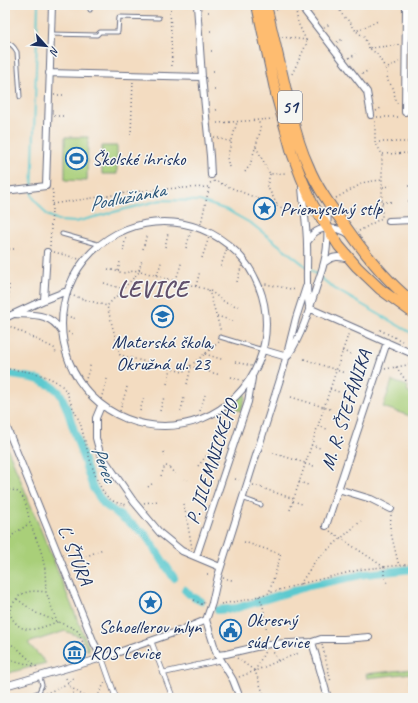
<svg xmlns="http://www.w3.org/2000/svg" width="418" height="703" font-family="Caveat,sans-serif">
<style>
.green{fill:#a9cf79;stroke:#627f6c}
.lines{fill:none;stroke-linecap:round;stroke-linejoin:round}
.stream{stroke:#5bc9cf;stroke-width:2}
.canal{stroke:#5bc9cf;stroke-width:8}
.service-casing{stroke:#676c81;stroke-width:5}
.pedestrian-casing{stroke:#676c81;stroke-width:6}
.minor-casing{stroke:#676c81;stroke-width:8}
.primary-casing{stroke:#676c81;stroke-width:12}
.path{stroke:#676c81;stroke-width:1.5;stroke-dasharray:1 3;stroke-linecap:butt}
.service{stroke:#fff;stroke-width:3}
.pedestrian{stroke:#fff;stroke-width:4.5}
.minor{stroke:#fff;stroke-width:6}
.primary{stroke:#febc70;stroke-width:10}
.labels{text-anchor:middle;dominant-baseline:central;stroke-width:3;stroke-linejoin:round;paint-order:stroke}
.shield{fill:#f6f6f2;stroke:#5d6b8a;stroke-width:1}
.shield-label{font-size:18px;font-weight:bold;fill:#1b2f5e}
.poi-label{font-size:19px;fill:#1b2f5e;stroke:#f6f6f2;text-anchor:start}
.street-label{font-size:19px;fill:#1b2f5e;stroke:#f6f6f2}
.water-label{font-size:20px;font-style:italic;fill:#2b567a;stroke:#f6f6f2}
.district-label{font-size:23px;font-weight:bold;letter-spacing:1px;fill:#61516c;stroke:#f6f6f2}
</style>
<rect width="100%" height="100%" fill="#f6f6f2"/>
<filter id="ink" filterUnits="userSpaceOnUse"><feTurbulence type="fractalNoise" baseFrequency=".025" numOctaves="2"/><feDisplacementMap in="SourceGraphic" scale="8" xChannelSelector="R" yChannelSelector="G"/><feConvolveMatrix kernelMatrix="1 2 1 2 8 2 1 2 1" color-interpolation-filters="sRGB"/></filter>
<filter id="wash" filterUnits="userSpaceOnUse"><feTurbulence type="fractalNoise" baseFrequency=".012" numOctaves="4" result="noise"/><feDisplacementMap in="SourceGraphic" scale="16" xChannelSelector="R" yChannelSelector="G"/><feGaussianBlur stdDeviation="0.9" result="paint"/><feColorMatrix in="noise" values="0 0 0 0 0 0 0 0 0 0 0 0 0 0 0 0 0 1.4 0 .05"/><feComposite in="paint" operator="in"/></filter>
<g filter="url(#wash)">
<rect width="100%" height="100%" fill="#f3dcc1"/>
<path class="green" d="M65,137H88L87,181L65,180Z
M102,146H117V174H102Z
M392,381L408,386L407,392L413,395V417L383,407Z
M241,394H244L246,396L241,411L228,406Z
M5,442L89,648L88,651L87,649L81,636H78L65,631L28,643L46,663L5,674Z
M413,669V698L410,679L412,673L367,678L366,674Z"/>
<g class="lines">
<path class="stream" d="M38,5L32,196L47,215L60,221L75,222L161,200L200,201L227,210L252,224L335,289L413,334"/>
<path class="canal" d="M5,374L32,378L39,380L52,386L58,391L61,395L67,409L93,488L104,504L145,534L174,578
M185,590L189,594
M195,598L201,601
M218,610L237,608L309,586L365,574L413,569"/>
</g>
</g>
<g filter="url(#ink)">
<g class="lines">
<defs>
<path id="service" d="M90,10V5
M50,34L97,35L100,32H118L119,17L159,18
M5,42C11,43 14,46 17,52L20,97
M62,234L101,245
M220,337L263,350
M242,498L261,505
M25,698L39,692L42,685L40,677"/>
<path id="pedestrian" d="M151,641L173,698
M102,658L116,698
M163,673L221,660"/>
<path id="minor" d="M197,5L202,77L210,156L211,175
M300,5L367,92L371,115
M49,73L202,77
M405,112L406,5
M302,186C303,205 307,225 307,245C308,265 305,286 309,306
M5,191L46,186L52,5
M389,221L413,220
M62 324a102 102 0 1 1 204 0a102 102 0 1 1-204 0Z
M307,242C309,240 311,237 313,234C323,225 339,228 349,234
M325,262C333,256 339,256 349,259
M44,300L47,252
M309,308L413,354
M15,314C34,315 50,313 61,331
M5,318L44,300L67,291
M263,350L287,357
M289,354C303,333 310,307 318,282C322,270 327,257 327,243C328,230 327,216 328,203
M101,406L96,418V438L100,453L134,502L160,533L182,551L220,567
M5,423L94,643L102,658
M338,489L371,499L391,509
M326,526L387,342
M196,557L248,402L252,378
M206,620L212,603L218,576L283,370L296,318L306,287
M206,620L217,655L221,660L233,680L240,698
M312,642L321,639H344L369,637
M217,655L226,654L269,644L312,642L328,698
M5,686L102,658L179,631L206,620"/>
<path id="primary" d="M257,5L276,94L292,153L301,177L313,205L339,246L357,267L380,289L413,313
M266,5L292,116C296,133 301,150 308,165C317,188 332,208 346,227C365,254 387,282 413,302"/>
</defs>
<use href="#service" class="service-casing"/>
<use href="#pedestrian" class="pedestrian-casing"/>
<use href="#minor" class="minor-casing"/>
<use href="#primary" class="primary-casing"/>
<path class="path" d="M170,5L172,69
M335,5L338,7L343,16L350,22L356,31L355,32
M276,10L287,5
M312,11L317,8
M208,12H211
M324,27L330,24
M210,31H212
M282,37L306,40L298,23L296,11
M337,42L343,39
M399,45L369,48L377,54L386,69L399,62
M369,48L364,37L356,31L378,21
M211,51H214
M349,58L356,54
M386,69L388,81L394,89L395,99L398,105
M213,71H216
M292,74L307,43L306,40
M362,74L369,70
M214,90H217
M54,95H63
M216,110L219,109
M376,111L381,108
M54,116H63
M377,117H401
M217,123L273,119
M131,135L133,80
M214,137L232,142
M375,142H413
M256,147L270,174L286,173
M383,154L413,153
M229,167L227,158L237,122
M245,172L250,165L261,129L258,120
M270,174L267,186L278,206
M210,183L215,181L261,200L296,213
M408,186H413
M383,187L391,186
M336,198L365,182L382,180
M408,201H413
M382,202H391
M52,204L126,193L159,189L209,187
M359,231L382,218V154L375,142V119
M199,232L209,188
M50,246L53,191L51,188
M165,247L168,233
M186,248L191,231
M5,249H15
M143,249L147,234
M123,251L126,236
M54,252L79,259L88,263
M202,258L209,237
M221,266L227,248
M108,269L123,273L139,270L140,271
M139,270L142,260
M118,271L120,262
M157,275L162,260
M176,280L182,261
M237,282L242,264
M104,283L123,289
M5,285H9L8,310
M196,286L200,271
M209,290L221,332
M256,291L260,287L265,284L296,290
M70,295L107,306
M66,316L77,319
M217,316L236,322
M7,325L54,348L56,353
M380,330L402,341
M68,332L73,334
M219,342L183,372L120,355L107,306L140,271L209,290L226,303L240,307
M342,351L351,354
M205,354L224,360
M304,359L345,373
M235,362L252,366
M190,366L220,375
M396,367L407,382
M5,369C22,370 50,374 63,387C68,393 69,399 72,406C75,412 79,419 81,426C86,444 95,488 110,499C115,503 122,504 128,505
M385,369L413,364
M231,377L244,381
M85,382L91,363
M167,384L171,369
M187,384L191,367
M330,389L339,392
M291,397L333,410
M101,399L108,376
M120,411L127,387
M140,411L144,397
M160,411L164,397
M181,411L184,397
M200,411L205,395
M318,426L327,429
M311,445L320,448
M164,452L165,456
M273,453L305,463
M305,464L314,466
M166,466L169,467L175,474
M198,466L208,454L219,465
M161,476L164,468L166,467
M184,479L188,480
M235,479L239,480
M299,482L308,485
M253,485L262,487
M148,487L153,483
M262,488L294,499
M5,489C9,490 14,490 18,492C26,497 28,515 30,523
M293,501L302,504
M144,503L158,501
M184,504L192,548
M290,510L349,332
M391,515L390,529L399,566
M330,531L384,567V575L387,583
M244,542L281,554L269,593
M5,544L14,534L30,523L41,551L45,569L46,592L57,622C37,629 20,638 9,612C17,593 25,589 46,592
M71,563L103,549
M207,574H210
M223,578L232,580
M300,584L316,560L361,521
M259,596L263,606L268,639
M17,599L36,613L73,628L79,632L87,654
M194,600L203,605L204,601L205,602
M221,604L245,600L300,584L363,569L413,564
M5,641L16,647L36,666L37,670
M322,644L331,682
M5,658L34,666
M237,658L255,671L278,661L272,650
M278,661L299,653
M255,671L265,651
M239,677L255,671L265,698
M66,678L75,698
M70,687L87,698
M45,693H47L69,683L75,676
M97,698L105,682"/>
<use href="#service" class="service"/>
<use href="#pedestrian" class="pedestrian"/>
<use href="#minor" class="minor"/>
<use href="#primary" class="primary"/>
</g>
</g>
<defs>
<symbol id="stadium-ring" viewBox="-11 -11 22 22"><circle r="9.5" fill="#f6f6f2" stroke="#1f6fb2" stroke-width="1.5"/><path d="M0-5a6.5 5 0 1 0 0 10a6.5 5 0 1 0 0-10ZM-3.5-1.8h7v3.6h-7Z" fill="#1f6fb2"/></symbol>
<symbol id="sight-ring" viewBox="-11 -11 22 22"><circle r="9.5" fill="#f6f6f2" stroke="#1f6fb2" stroke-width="1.5"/><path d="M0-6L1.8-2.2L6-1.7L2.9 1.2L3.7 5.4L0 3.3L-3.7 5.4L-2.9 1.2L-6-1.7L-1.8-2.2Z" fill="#1f6fb2"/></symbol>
<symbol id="school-ring" viewBox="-11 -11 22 22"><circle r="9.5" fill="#f6f6f2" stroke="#1f6fb2" stroke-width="1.5"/><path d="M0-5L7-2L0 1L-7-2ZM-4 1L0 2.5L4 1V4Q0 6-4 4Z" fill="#1f6fb2"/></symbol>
<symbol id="civic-ring" viewBox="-11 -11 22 22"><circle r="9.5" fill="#f6f6f2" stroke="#1f6fb2" stroke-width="1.5"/><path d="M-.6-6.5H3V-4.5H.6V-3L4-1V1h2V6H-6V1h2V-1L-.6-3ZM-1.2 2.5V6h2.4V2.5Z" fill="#1f6fb2"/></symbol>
<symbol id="museum-ring" viewBox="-11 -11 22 22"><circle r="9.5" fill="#f6f6f2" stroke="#1f6fb2" stroke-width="1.5"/><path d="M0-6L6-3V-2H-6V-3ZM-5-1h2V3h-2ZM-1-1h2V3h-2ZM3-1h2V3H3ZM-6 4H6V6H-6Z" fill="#1f6fb2"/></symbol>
</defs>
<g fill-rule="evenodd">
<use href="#stadium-ring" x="64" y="146" width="25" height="25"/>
<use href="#sight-ring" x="252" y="196" width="25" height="25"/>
<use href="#school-ring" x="150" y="304" width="25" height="25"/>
<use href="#sight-ring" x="138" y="590" width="25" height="25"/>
<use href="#civic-ring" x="218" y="618" width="25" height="25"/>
<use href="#museum-ring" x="62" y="640" width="25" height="25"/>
</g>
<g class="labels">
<rect class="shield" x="278" y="91" width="24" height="32" rx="3"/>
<g class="shield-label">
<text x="290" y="107">51</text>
</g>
<g class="poi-label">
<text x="92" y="159">Školské ihrisko</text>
<text x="280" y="209">Priemyselný stĺp</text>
<text x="163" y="342" text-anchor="middle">Materská škola,<tspan x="163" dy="22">Okružná ul. 23</tspan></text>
<text x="246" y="620">Okresný<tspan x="246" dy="22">súd Levice</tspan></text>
<text x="150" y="627" text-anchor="middle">Schoellerov mlyn</text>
<text x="90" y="653">ROS Levice</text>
</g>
<g class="street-label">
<text transform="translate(346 410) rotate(-72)">M. R. ŠTEFÁNIKA</text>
<text transform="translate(212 462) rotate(-72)">P. JILEMNICKÉHO</text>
<text transform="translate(75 555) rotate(68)">Ľ. ŠTÚRA</text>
</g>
<g class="water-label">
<text transform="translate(127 197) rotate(-11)">Podlužianka</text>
<text transform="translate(104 464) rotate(69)">Perec</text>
</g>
<g class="district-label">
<text x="153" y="289">LEVICE</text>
</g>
</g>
<rect width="418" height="703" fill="none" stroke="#f6f6f2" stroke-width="20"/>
<g transform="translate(46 46) rotate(117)" stroke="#f6f6f2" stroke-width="3" paint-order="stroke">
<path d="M0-3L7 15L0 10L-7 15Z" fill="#1b2f5e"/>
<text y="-6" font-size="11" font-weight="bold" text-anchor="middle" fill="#1b2f5e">N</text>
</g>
</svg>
